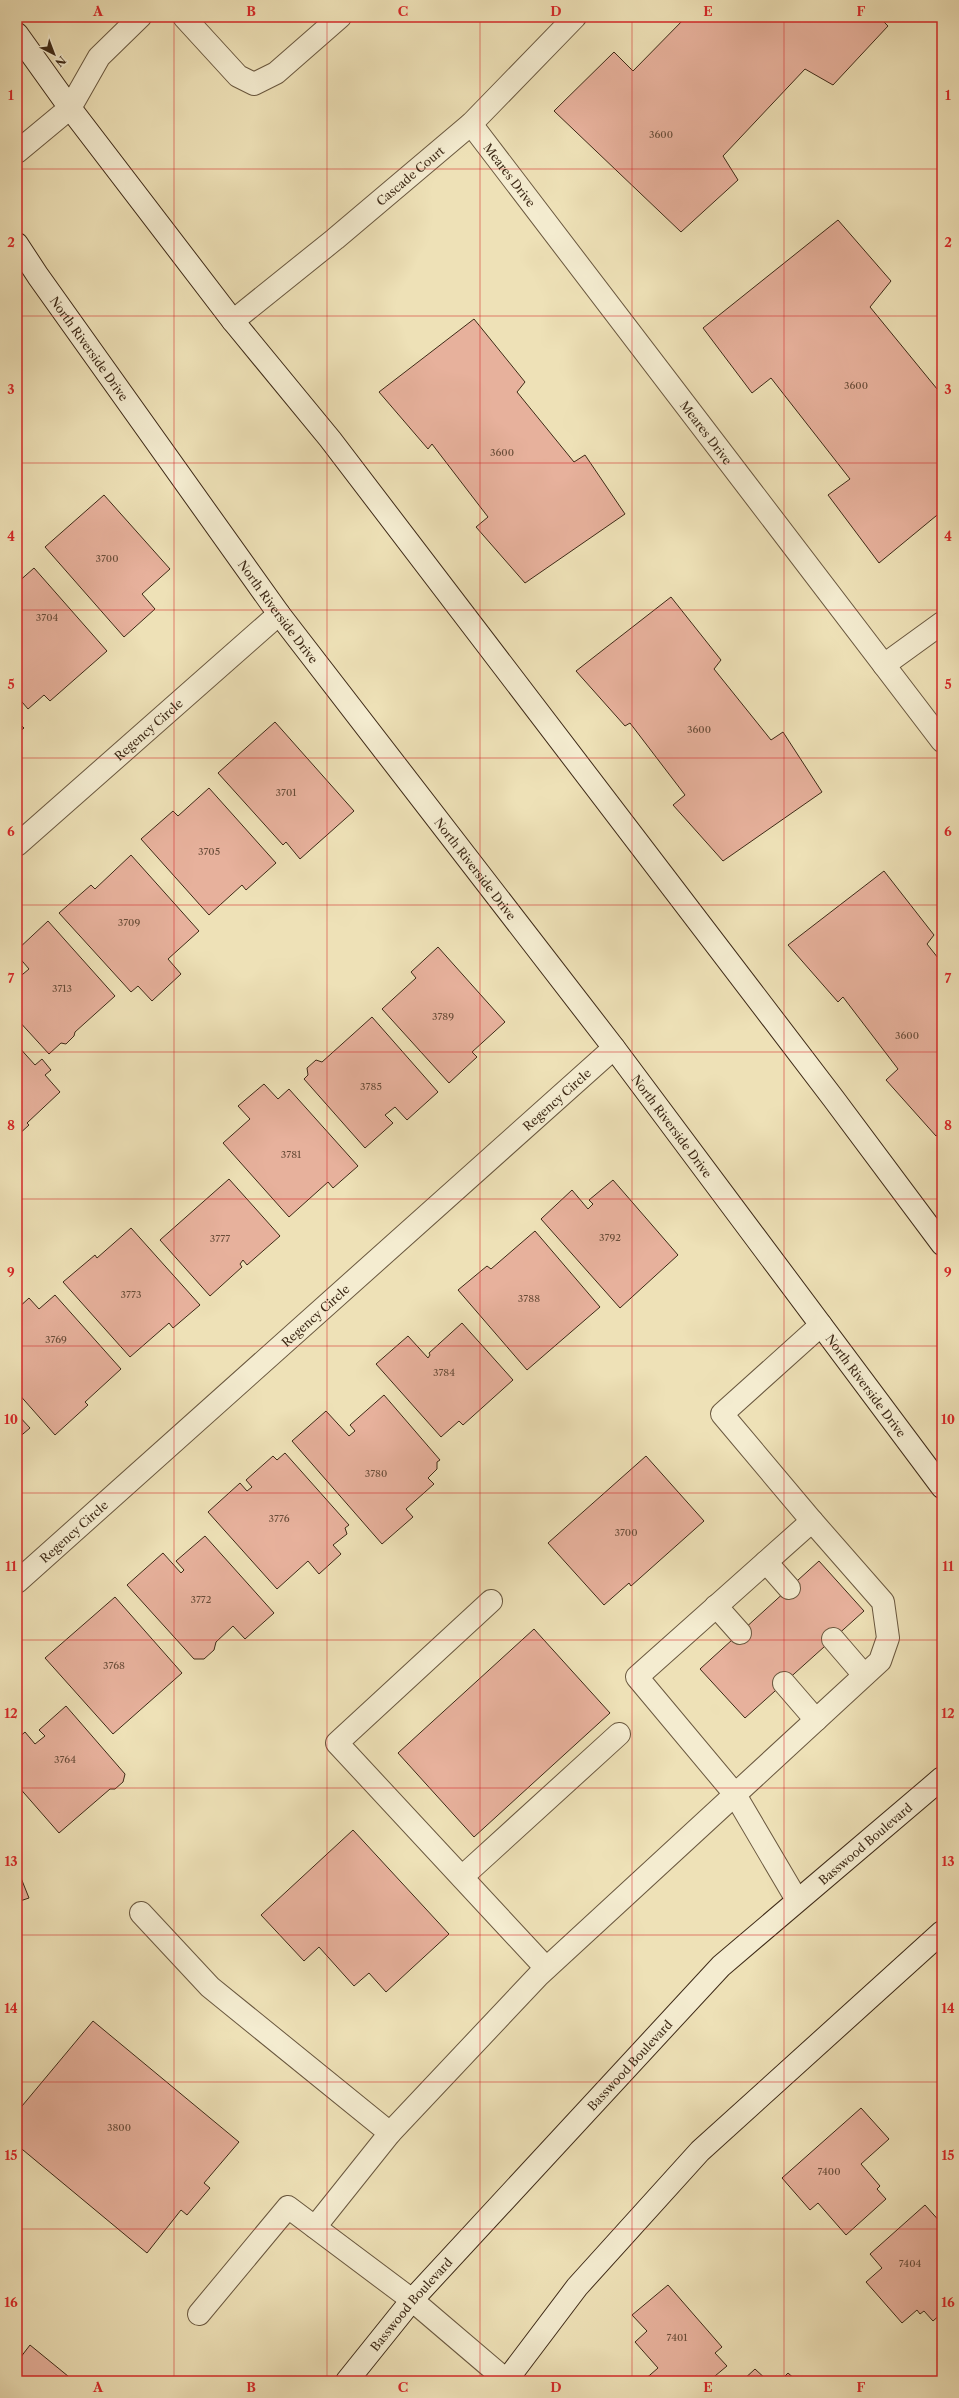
<svg xmlns="http://www.w3.org/2000/svg" width="959" height="2398" font-family="'Libre Caslon Text',serif">
<style>
.building{fill:#e7b19c;stroke:#3e2a17}
.lines{fill:none;stroke-linecap:round;stroke-linejoin:round}
.service-casing{stroke:#6a583f;stroke-width:24}
.minor-casing{stroke:#6a583f;stroke-width:24}
.secondary-casing{stroke:#3e2a17;stroke-width:24}
.service{stroke:#f4ecd0;stroke-width:22}
.minor{stroke:#f4ecd0;stroke-width:22}
.secondary{stroke:#f4ecd0;stroke-width:22}
.grid{fill:none;stroke:#d62828;stroke-width:1;stroke-opacity:0.55}
.labels{text-anchor:middle;dominant-baseline:central;stroke-width:3.5;stroke-linejoin:round;paint-order:stroke}
.number-label{font-size:10px;fill:#684c38}
.street-label{font-size:12px;fill:#3e2a17;stroke:#f4ecd0}
.neatline{fill:none;stroke:#d62828;stroke-width:1.5}
.grid-label{font-size:13px;text-anchor:middle;font-weight:bold;fill:#d62828}
</style>
<rect width="100%" height="100%" fill="#eee1b7"/>
<filter id="stains"><feTurbulence type="fractalNoise" baseFrequency=".005" numOctaves="4"/><feColorMatrix values="0 0 0 0 .2 0 0 0 0 .09 0 0 0 0 .02 0 0 0 .5 -.17"/></filter>
<radialGradient id="worn" r=".72"><stop offset=".6" stop-color="#630" stop-opacity="0"/><stop offset="1" stop-color="#630" stop-opacity=".3"/></radialGradient>
<path class="building" d="M686,17H879L888,26L833,85L805,69L723,156L738,180L681,232L554,111L614,52L633,71Z
M838,220L891,281L870,307L942,395V511L879,563L828,495L850,479L771,378L752,393L703,328Z
M474,319L525,382L517,392L574,462L585,455L625,514L525,583L476,527L488,517L432,444L428,449L379,392Z
M104,495L170,569L142,594L155,609L124,637L45,547Z
M34,568L107,651L50,701L44,695L28,709L17,696V583Z
M671,597L721,660L714,669L771,740L783,732L822,792L723,861L673,805L685,795L630,723L625,726L576,671Z
M17,721L24,728L17,734Z
M275,722L354,811L300,859L286,842L283,845L218,773Z
M209,788L276,863L246,890L242,885L209,915L141,839L173,811L178,816Z
M131,855L199,931L168,959L181,974L152,1001L138,986L131,992L59,913L91,885L95,889Z
M884,871L934,935L927,944L942,963V1132L936,1136L886,1080L898,1069L843,997L838,1002L788,945Z
M48,921L115,996L75,1032L74,1036L66,1044L61,1043L49,1054L17,1019V979L29,969L17,955V950Z
M438,947L505,1022L472,1052L477,1057L449,1083L382,1009L416,978L411,972Z
M372,1017L438,1092L407,1120L395,1107L385,1115L393,1123L365,1148L304,1079L308,1075L307,1068L316,1060L322,1062Z
M17,1045L35,1065L42,1059L51,1070L45,1075L60,1092L27,1123L29,1125L17,1136Z
M264,1084L278,1099L289,1089L358,1166L333,1188L328,1182L289,1217L223,1143L250,1119L238,1106Z
M229,1179L280,1236L247,1265L243,1260L240,1264L242,1267L210,1296L160,1240Z
M613,1180L678,1255L620,1308L541,1219L572,1190L588,1209L593,1204L589,1200Z
M131,1228L200,1305L173,1328L169,1323L130,1357L63,1282L95,1255L97,1258Z
M535,1231L600,1307L527,1370L458,1290L487,1266L491,1269Z
M55,1295L121,1369L85,1402L88,1405L55,1435L17,1392V1309L29,1298L39,1309Z
M462,1323L513,1380L463,1425L459,1421L441,1437L376,1364L408,1336L428,1358L430,1355L429,1353Z
M384,1395L440,1460L437,1462V1469L428,1478L434,1484L406,1509L413,1517L382,1544L292,1441L326,1411L349,1436L355,1431L350,1425Z
M17,1414L30,1428L17,1439Z
M285,1453L349,1525L345,1528L347,1534L333,1545L341,1554L319,1574L308,1561L277,1589L208,1512L240,1483L247,1491L252,1487L246,1480L273,1456L277,1460Z
M646,1456L704,1521L631,1586L629,1583L604,1605L548,1543Z
M205,1536L274,1613L245,1639L233,1626L216,1642L214,1650L204,1659H194L127,1585L163,1553L181,1573L184,1570L176,1561Z
M819,1561L864,1611L745,1718L700,1669Z
M115,1597L182,1673L113,1734L45,1658Z
M534,1629L610,1713L474,1837L398,1753Z
M66,1706L125,1774L123,1782L115,1789H110L59,1833L17,1785V1739L25,1732L35,1744L45,1736L39,1730Z
M353,1830L449,1934L386,1992L369,1973L354,1986L319,1947L304,1961L261,1915Z
M17,1868L29,1898L17,1902Z
M93,2021L239,2142L204,2183L210,2188L187,2215L181,2210L147,2253L17,2145V2112Z
M861,2108L889,2139L861,2164L880,2186L877,2189L886,2199L846,2235L818,2203L810,2210L782,2178Z
M925,2205L942,2224V2249L938,2253L942,2258V2313L933,2321L924,2311L920,2314L917,2310L902,2323L866,2282L882,2268L870,2254Z
M668,2285L722,2347L715,2353L727,2366L709,2381H643L658,2368L635,2342L647,2331L632,2315Z
M30,2345L74,2381H17V2362Z
M755,2369L768,2381H742Z
M788,2373L797,2381H780Z"/>
<g class="lines">
<defs>
<g id="service">
<path d="M184,17L238,76L254,84L276,73L340,17"/>
<path d="M70,108L99,57L140,17"/>
<path id="s1" d="M471,124L942,741"/>
<path id="s2" d="M233,321L335,239L471,124L575,17"/>
<path d="M884,665L942,623"/>
<path d="M766,1562L789,1588"/>
<path d="M491,1601L337,1743L546,1968"/>
<path d="M716,1606L740,1633"/>
<path d="M833,1639L864,1675"/>
<path d="M784,1683L816,1720"/>
<path d="M462,1877L619,1734"/>
<path d="M797,1900L734,1793L637,1677L812,1521L722,1414L821,1325"/>
<path d="M141,1913L210,1987L390,2133"/>
<path d="M315,2227L390,2133L538,1976L880,1661L888,1638L883,1602L812,1521"/>
<path d="M199,2314L288,2207L412,2300"/>
</g>
<g id="minor">
<path d="M17,152L70,108"/>
<path id="s3" d="M17,845L279,614"/>
<path id="s4" d="M17,1582L614,1048"/>
<path d="M412,2300L507,2381"/>
</g>
<g id="secondary">
<path d="M17,34L70,108L233,321L330,439L833,1098L942,1244"/>
<path id="s5" d="M17,244L38,276L279,614L614,1048L942,1487"/>
<path id="s6" d="M347,2381L412,2300L721,1966L942,1778"/>
<path d="M506,2381L577,2287L700,2151L942,1932"/>
</g>
</defs>
<use href="#service" class="service-casing"/>
<use href="#minor" class="minor-casing"/>
<use href="#secondary" class="secondary-casing"/>
<use href="#service" class="service"/>
<use href="#minor" class="minor"/>
<use href="#secondary" class="secondary"/>
</g>
<path class="grid" d="M174,17V2381M327,17V2381M480,17V2381M632,17V2381M784,17V2381M17,169H942M17,316H942M17,463H942M17,610H942M17,758H942M17,905H942M17,1052H942M17,1199H942M17,1346H942M17,1493H942M17,1640H942M17,1788H942M17,1935H942M17,2082H942M17,2229H942"/>
<g class="labels">
<g class="number-label">
<text x="661" y="134">3600</text>
<text x="856" y="385">3600</text>
<text x="502" y="452">3600</text>
<text x="107" y="558">3700</text>
<text x="47" y="617">3704</text>
<text x="699" y="729">3600</text>
<text x="286" y="792">3701</text>
<text x="209" y="851">3705</text>
<text x="129" y="922">3709</text>
<text x="62" y="988">3713</text>
<text x="443" y="1016">3789</text>
<text x="907" y="1035">3600</text>
<text x="371" y="1086">3785</text>
<text x="291" y="1154">3781</text>
<text x="610" y="1237">3792</text>
<text x="220" y="1238">3777</text>
<text x="131" y="1294">3773</text>
<text x="529" y="1298">3788</text>
<text x="56" y="1339">3769</text>
<text x="444" y="1372">3784</text>
<text x="376" y="1473">3780</text>
<text x="279" y="1518">3776</text>
<text x="626" y="1532">3700</text>
<text x="201" y="1599">3772</text>
<text x="114" y="1665">3768</text>
<text x="65" y="1759">3764</text>
<text x="119" y="2127">3800</text>
<text x="829" y="2171">7400</text>
<text x="910" y="2263">7404</text>
<text x="677" y="2337">7401</text>
</g>
<g class="street-label">
<text stroke="none"><textPath href="#s1" startOffset="64">Meares Drive</textPath></text>
<text stroke="none"><textPath href="#s2" startOffset="229">Cascade Court</textPath></text>
<text stroke="none"><textPath href="#s5" startOffset="127">North Riverside Drive</textPath></text>
<text stroke="none"><textPath href="#s1" startOffset="388">Meares Drive</textPath></text>
<text stroke="none"><textPath href="#s5" startOffset="451">North Riverside Drive</textPath></text>
<text stroke="none"><textPath href="#s3" startOffset="175">Regency Circle</textPath></text>
<text stroke="none"><textPath href="#s5" startOffset="775">North Riverside Drive</textPath></text>
<text stroke="none"><textPath href="#s4" startOffset="724">Regency Circle</textPath></text>
<text stroke="none"><textPath href="#s5" startOffset="1099">North Riverside Drive</textPath></text>
<text stroke="none"><textPath href="#s4" startOffset="400">Regency Circle</textPath></text>
<text stroke="none"><textPath href="#s5" startOffset="1423">North Riverside Drive</textPath></text>
<text stroke="none"><textPath href="#s4" startOffset="76">Regency Circle</textPath></text>
<text stroke="none"><textPath href="#s6" startOffset="748">Basswood Boulevard</textPath></text>
<text stroke="none"><textPath href="#s6" startOffset="424">Basswood Boulevard</textPath></text>
<text stroke="none"><textPath href="#s6" startOffset="100">Basswood Boulevard</textPath></text>
</g>
</g>
<rect width="959" height="2398" fill="none" stroke="#eee1b7" stroke-width="44"/>
<g transform="translate(54 54) rotate(138)" stroke="#f4ecd0" stroke-width="3" paint-order="stroke">
<path d="M0-3L7 15L0 10L-7 15Z" fill="#3e2a17"/>
<text y="-6" font-size="11" font-weight="bold" text-anchor="middle" fill="#3e2a17">N</text>
</g>
<rect x="22" y="22" width="915" height="2354" class="neatline"/>
<g class="grid-label">
<text x="98" y="16">A</text>
<text x="251" y="16">B</text>
<text x="403" y="16">C</text>
<text x="556" y="16">D</text>
<text x="708" y="16">E</text>
<text x="861" y="16">F</text>
<text x="11" y="100">1</text>
<text x="948" y="100">1</text>
<text x="11" y="247">2</text>
<text x="948" y="247">2</text>
<text x="11" y="394">3</text>
<text x="948" y="394">3</text>
<text x="11" y="541">4</text>
<text x="948" y="541">4</text>
<text x="11" y="689">5</text>
<text x="948" y="689">5</text>
<text x="11" y="836">6</text>
<text x="948" y="836">6</text>
<text x="11" y="983">7</text>
<text x="948" y="983">7</text>
<text x="11" y="1130">8</text>
<text x="948" y="1130">8</text>
<text x="11" y="1277">9</text>
<text x="948" y="1277">9</text>
<text x="11" y="1424">10</text>
<text x="948" y="1424">10</text>
<text x="11" y="1571">11</text>
<text x="948" y="1571">11</text>
<text x="11" y="1718">12</text>
<text x="948" y="1718">12</text>
<text x="11" y="1866">13</text>
<text x="948" y="1866">13</text>
<text x="11" y="2013">14</text>
<text x="948" y="2013">14</text>
<text x="11" y="2160">15</text>
<text x="948" y="2160">15</text>
<text x="11" y="2307">16</text>
<text x="948" y="2307">16</text>
<text x="98" y="2392">A</text>
<text x="251" y="2392">B</text>
<text x="403" y="2392">C</text>
<text x="556" y="2392">D</text>
<text x="708" y="2392">E</text>
<text x="861" y="2392">F</text>
</g>
<rect width="100%" height="100%" filter="url(#stains)"/>
<rect width="100%" height="100%" fill="url(#worn)"/>
</svg>
